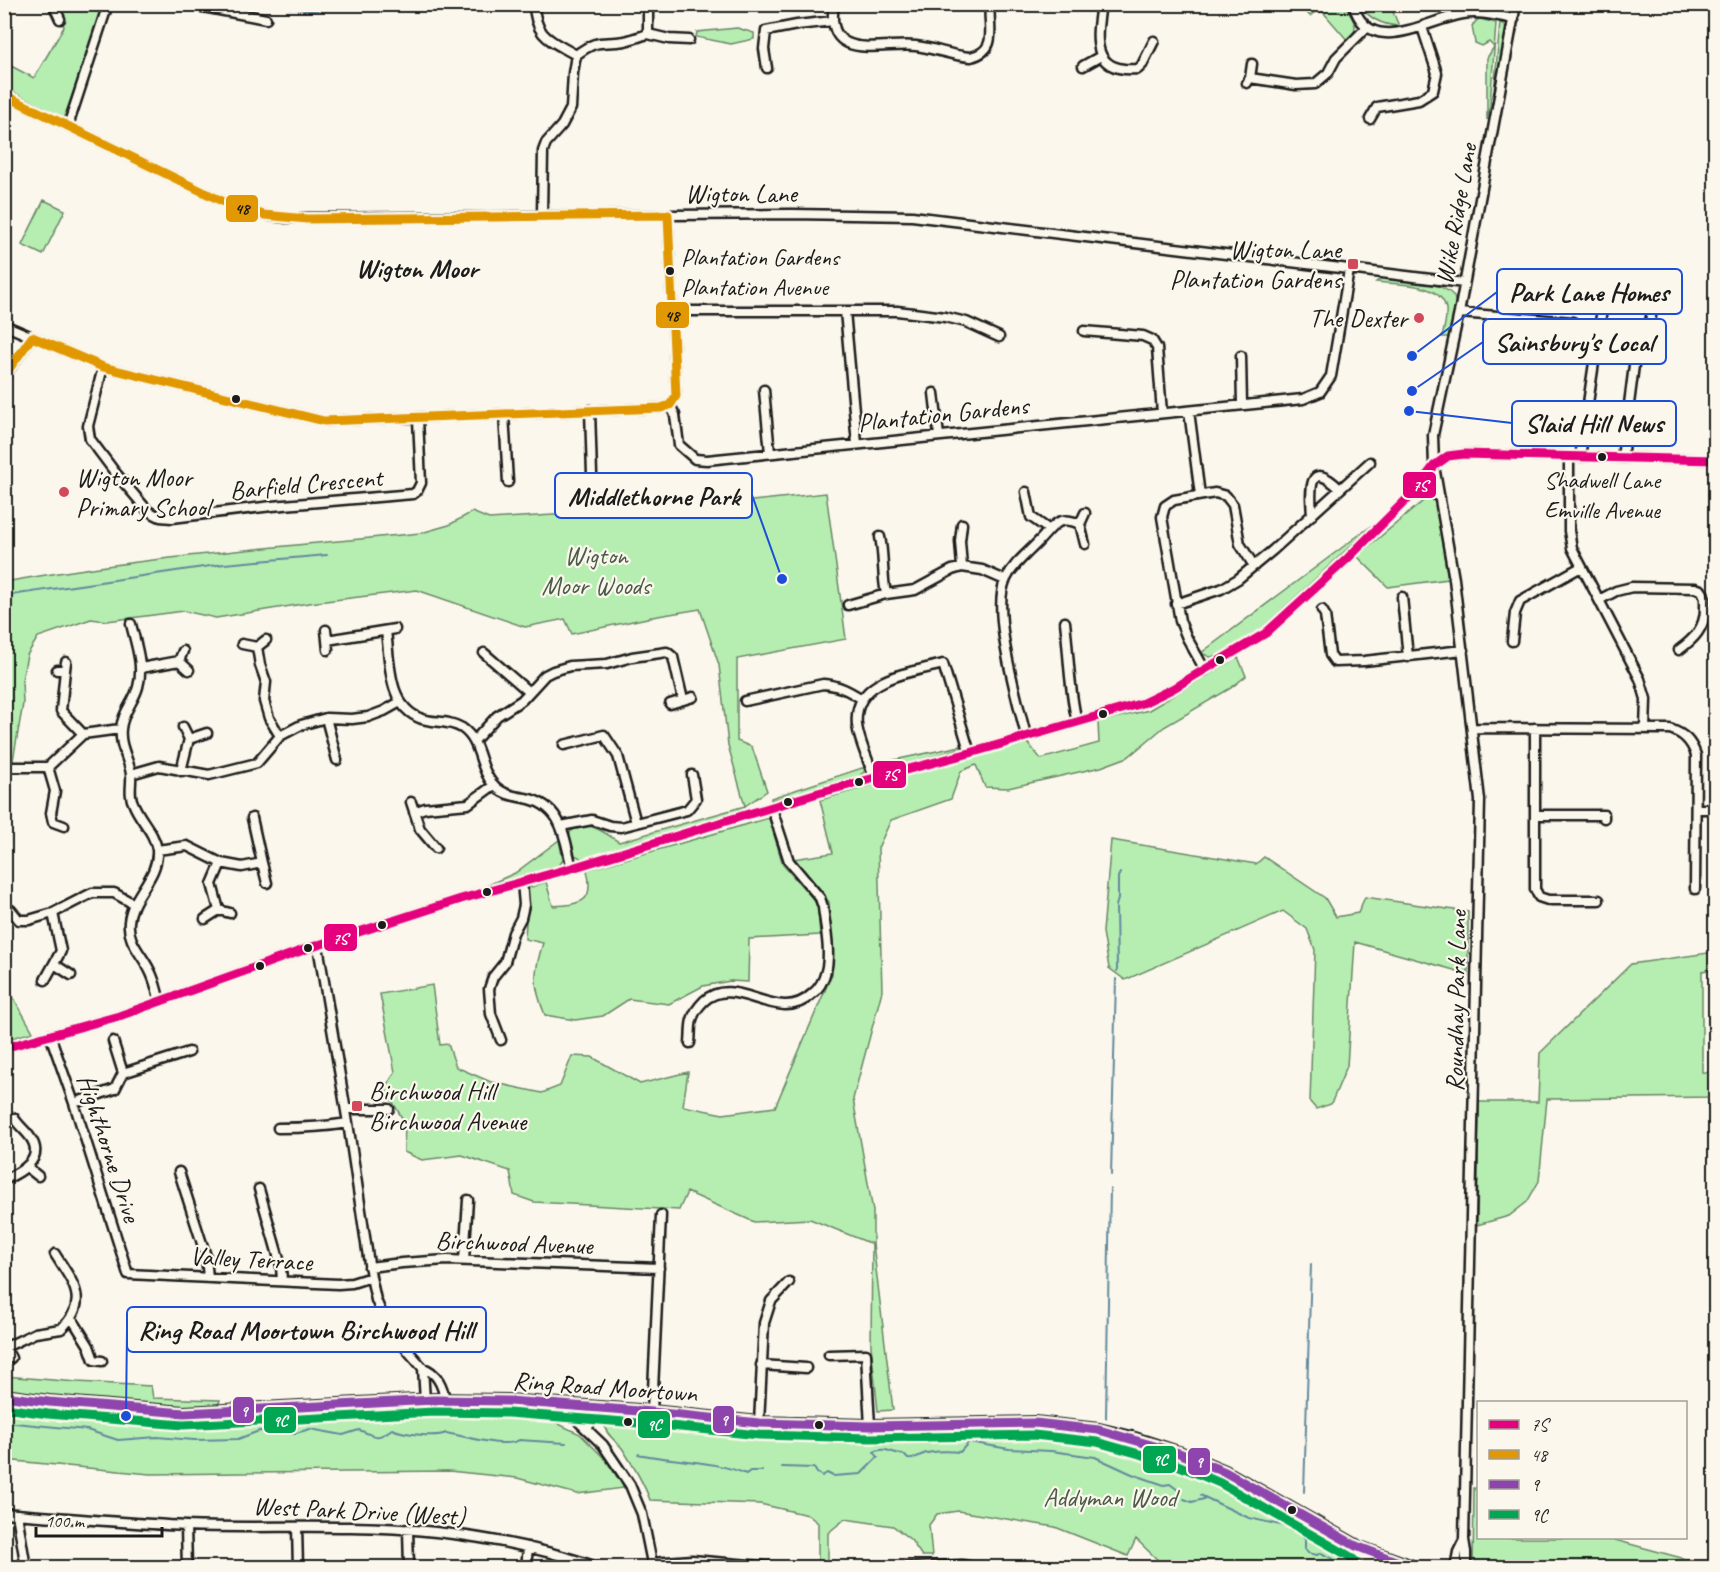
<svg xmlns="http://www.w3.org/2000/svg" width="1720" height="1572" font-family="Caveat,sans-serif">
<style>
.green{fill:#b6eeb1;stroke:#698566;stroke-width:1.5}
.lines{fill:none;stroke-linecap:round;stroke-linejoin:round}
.stream{stroke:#62899d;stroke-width:2}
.minor-casing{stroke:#1c1c1c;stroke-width:13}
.highway-casing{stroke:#1c1c1c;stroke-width:16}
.minor{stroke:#fbf7ec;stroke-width:8}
.highway{stroke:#fbf7ec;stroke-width:12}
.bus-1-casing{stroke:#fbf7ec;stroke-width:14}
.bus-2-casing{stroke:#fbf7ec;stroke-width:14}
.bus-3-casing{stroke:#fbf7ec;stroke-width:14}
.bus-4-casing{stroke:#fbf7ec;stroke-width:14}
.bus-1{stroke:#e5007d;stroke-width:9}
.bus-2{stroke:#e19803;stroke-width:9}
.bus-3{stroke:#8e44ad;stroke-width:9}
.bus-4{stroke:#00a651;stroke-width:9}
.poi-dot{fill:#d1495b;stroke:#fbf7ec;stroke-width:2}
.bus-dot{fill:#1c1c1c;stroke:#fbf7ec;stroke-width:2}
.labels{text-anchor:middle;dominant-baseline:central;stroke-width:4.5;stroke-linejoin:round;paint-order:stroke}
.bus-label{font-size:24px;fill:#1c1c1c;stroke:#fbf7ec;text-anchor:start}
.street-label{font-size:26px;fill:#1c1c1c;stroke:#fbf7ec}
.poi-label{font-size:26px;fill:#1c1c1c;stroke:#fbf7ec;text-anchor:end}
.park-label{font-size:26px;fill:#4a5b49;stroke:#fbf7ec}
.neighbourhood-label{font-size:27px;font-weight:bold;fill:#1c1c1c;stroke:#fbf7ec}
.leader{fill:none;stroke:#1d4ed8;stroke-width:2}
.callout-dot{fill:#1d4ed8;stroke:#fbf7ec;stroke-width:2}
.callout{fill:#fbf7ec;stroke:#1d4ed8;stroke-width:2}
.callout-label{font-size:27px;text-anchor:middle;font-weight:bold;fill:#1c1c1c}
.line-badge{stroke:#fbf7ec;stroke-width:2}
.badge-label{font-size:16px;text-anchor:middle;font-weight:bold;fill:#fff}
.pale-badge-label{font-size:16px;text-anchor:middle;font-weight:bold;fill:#111}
</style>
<rect width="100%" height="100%" fill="#fbf7ec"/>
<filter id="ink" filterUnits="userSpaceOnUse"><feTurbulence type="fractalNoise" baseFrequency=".0167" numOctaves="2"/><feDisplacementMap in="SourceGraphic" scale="12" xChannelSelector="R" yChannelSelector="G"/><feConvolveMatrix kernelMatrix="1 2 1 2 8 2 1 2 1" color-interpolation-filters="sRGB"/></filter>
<g filter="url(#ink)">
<path class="green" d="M64,5H105L64,118L5,88V73L11,66L34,78L64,27L60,8Z
M358,5V4L462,5V11L358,8Z
M1308,5H1345C1352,20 1362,26 1348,41L1323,12H1315L1310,16L1307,13L1311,8Z
M1360,5H1390L1399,26C1382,25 1369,19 1360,5Z
M1480,19L1496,23L1490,106L1487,120V58L1494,47L1489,42L1482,46L1475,43L1472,26L1477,20Z
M1500,22L1505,26L1507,33L1493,104Z
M737,28L754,33V39L731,44L696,37L697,32Z
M44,200L65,210L43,255L22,245Z
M1382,278C1400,281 1450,280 1455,300C1457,311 1451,327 1449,337H1442C1444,329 1447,318 1446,309C1441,281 1397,285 1376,282Z
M1434,492L1448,579L1388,587L1357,556Z
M826,493L846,639L737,659V741L752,747L767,791L745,806L746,811L584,860L573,854L568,834C586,817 602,831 619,842L745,806L728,745L719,665L700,609L652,617L572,634L565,619L525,627L417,590L309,603L216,618L184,611L107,621L91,619L38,637L27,655L22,680L23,704L10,777L9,848L5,871V582C142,557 282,547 421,533L449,525L472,512L489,519L715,505Z
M1375,523L1256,634L1219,655L1210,657L1201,653Z
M1238,657L1246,676L1231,688L1164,727L1128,757L1101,767L1008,788L985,787L976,765L961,771L951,799L891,820L878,848L882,991L853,1099L873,1211V1244L893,1410L878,1411L871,1346L872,1244L810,1219L754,1222L687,1192L679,1210L534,1202L514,1195L510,1171L462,1155L422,1160L404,1152L405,1123L385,1089L395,1072L380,994L432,985L440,1045L448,1044L456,1067L491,1082L542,1093L560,1086L572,1056L592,1057L640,1084L688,1072L683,1106L723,1114L775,1107L832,974L829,902L793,859L833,853L820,800L1027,742L1041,759L1099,743L1098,722L1149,710Z
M961,746V748L884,770L877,767L875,764Z
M865,767L864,772L856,778L771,800V798Z
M769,818L783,865L814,900L818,909L820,935L749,939L748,982L730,981L703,986L669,1004L629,999L603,1016L575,1020L545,1015C533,985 533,974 543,943L525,939L528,888L546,882L553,906C581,904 595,903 587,870Z
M559,840L563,860L558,867L479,889L515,873Z
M1111,840L1256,864L1264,857L1325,898L1336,917L1358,913L1365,897L1468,912V974L1355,942L1347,1066L1331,1104L1316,1109L1310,1102L1315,950L1307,929L1283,911L1125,980L1109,968L1103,932Z
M1715,952V969L1702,971V1072L1715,1073V1097L1547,1099L1539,1181L1527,1202L1509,1216L1477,1225L1479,1102H1538L1540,1053L1631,964Z
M5,981L7,986L33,1032L5,1040Z
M4,1376L77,1382L151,1386L153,1398L220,1400L218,1406C147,1409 76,1399 5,1391Z
M5,1408L107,1421L168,1425L412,1413L520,1412L548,1419L580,1434L607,1461L624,1488L577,1494L517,1478L449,1471L150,1474L5,1460Z
M607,1423L816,1439C847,1440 877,1434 908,1433C960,1430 1015,1425 1067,1432C1113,1438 1157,1451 1200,1467L1198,1474L1244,1492L1325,1533L1369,1567H1165L1136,1539L1128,1556L1055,1527L958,1511L937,1514L929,1525L932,1556H922L911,1540L893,1526L845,1519L828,1533V1562H818V1523L808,1515L760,1504L650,1500C643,1481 633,1465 622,1448C616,1441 606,1435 604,1425Z
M1474,1488H1478V1538H1592L1615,1540L1715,1567H1476L1473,1566Z"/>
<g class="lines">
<path class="stream" d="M267,4L312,11L345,4
M4,596L224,564L327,555
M1117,971L1116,906L1118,899V877L1120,873
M1111,1175L1116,979
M1106,1418L1110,1189
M4,1422L87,1430L118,1440L157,1437L194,1440L238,1439L259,1431L296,1433L310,1429L343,1435L359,1430C376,1436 375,1441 392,1429C403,1434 436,1438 446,1433C464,1436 505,1449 519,1440L566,1443
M638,1454C671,1461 717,1461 746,1474L750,1471H762
M782,1467L814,1468L817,1473L822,1476L827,1473L833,1476L861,1474L878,1457L874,1452C885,1446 892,1454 903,1454L908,1459C915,1460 915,1457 921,1455C933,1450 948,1451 960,1452L969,1442L1009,1449L1051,1451L1095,1457L1132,1474L1164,1485L1170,1484L1178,1490
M1304,1492L1311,1264
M1200,1495L1249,1518L1294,1528L1305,1539V1549L1308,1553L1317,1555L1321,1553L1333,1559L1334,1568
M1184,1499L1192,1502L1204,1499
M1304,1522L1305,1537
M1229,1568L1235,1561H1256"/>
<defs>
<path id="minor" d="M53,4L60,19
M187,4L266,19
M534,4C535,37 550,40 576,55
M834,4C824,64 883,42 916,46C934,48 952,56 971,57C1000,50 987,26 990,4
M1101,4C1096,38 1090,73 1138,69L1142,65L1154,41
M1353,4C1369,60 1428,19 1463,14C1479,11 1497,16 1514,19
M648,34L669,39L689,40
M1083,66L1101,56
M767,68L764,49L766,31L797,25L833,21
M1250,78L1296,85L1315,84L1328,73L1336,58L1367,27
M1247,83L1250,78L1252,64
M4,95L228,204L264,215L286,218L792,214L912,216L1464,283
M1370,119L1377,107L1419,100L1433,91L1437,73L1422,27
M68,126L108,4
M542,215L543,151L546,143L562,125L571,108L573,73L576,55C600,37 601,45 625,41C633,39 641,36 648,34V4
M668,215L676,396L670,405
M672,311H897L945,317L966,322L999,337
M845,311L857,444
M1459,313L1573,322
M4,325L103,367L324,421L661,408L670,405
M1084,331L1143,336L1152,340L1157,348L1162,413
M1241,356L1242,405
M103,367L88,426L90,439L114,471L148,511L160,517L172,518L272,506L413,494L417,491L421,483L418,419
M4,377L32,337
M764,390L770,453
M934,393L939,436
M670,405L675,415L679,445L695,459L707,460L1303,399L1320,392L1331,376L1349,270
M590,410L592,475
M1189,411L1200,495
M504,414L508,482
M1569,457V531L1572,548L1640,679L1646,699L1645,729
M1580,457L1606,282
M1622,458L1636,350L1649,328L1657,281
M1415,491L1431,492L1440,498
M1026,492L1031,517L1048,529
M1312,515C1310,489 1308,458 1340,489
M1080,524L1085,513
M880,537C884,556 882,575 886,594
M962,567L960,541L962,524
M1402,597L1408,657
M1599,600L1616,591L1632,587L1695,588L1701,590C1706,596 1705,601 1705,609C1705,628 1694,639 1679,650
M1176,604L1221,589L1238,579L1273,550L1370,462
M848,605L886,594L915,590L952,570L962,567L982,570L1005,580
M1322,610L1325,615L1330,655L1335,662L1364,661L1463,650
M1065,622C1069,655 1069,689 1077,722
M131,624C136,645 144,666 138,687C134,702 122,713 121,729C119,746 129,759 131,774C132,785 128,794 134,805C140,820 155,833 157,850C159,878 131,895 129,922C127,942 142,954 150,971C155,980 157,992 160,1001
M326,630L328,650
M386,631C390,660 387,707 422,719C435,723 449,720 462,728C482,742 478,766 492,783C501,794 512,796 525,798C563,805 564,837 572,868
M327,640L395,629
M1512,641L1515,613L1520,601L1581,567
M242,644L257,647L266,640
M257,647L260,665L266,682L264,701L269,718L280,736
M484,653L529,692
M179,661L189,670
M141,668L179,661L183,651
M57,670H65L66,662
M65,670L61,711L83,734
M1205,670L1187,638L1180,621L1162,517L1165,506L1174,500L1215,493L1226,496L1233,505L1240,544L1254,566
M745,701L823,684C839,685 849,691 862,699
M670,704L693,697
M326,718L337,760
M183,727L189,739
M1472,728L1670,729C1684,734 1691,741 1696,755L1695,889
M1535,728V889L1539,897L1548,900H1599
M1026,736C1018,701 990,609 1006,579C1014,563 1027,554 1039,541C1053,527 1057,514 1080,524L1085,544
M475,740L497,716L522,700L545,675L553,671L570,666L607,664L632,657L667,652L673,657L683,700
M564,745L604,735L618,756L636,823
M4,767H48L83,734L120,729
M48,767L55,791L51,813L53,822L64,826
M181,771L189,739L207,733
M131,774L159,766L209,775L257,763L280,736L301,725L326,718L352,719L368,717L384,711L400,702
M874,778C869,761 859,742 857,725C852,678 910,673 943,664L970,753
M411,802L420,829L436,848
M1696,809H1716
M414,812L425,808L468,804L494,785
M1535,815H1604V818
M561,826L592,820L610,826L621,827L687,810L696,799L692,775
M157,850L187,846L221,863L242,867L262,863L252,818
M262,863L267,883
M11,910L19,920H29L53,913L92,893H114L134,904
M219,910L230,913
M205,919L219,910L212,884L221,863
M318,946L348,1123L371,1277L376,1300L388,1328L423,1368C437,1372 443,1387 445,1400
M54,964L71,975
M45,980L61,951L53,913
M50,1035L74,1103L128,1274L338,1284L352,1283L371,1277
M501,1040L491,1014L489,989L493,977L505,962L513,933L521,918L524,905L522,882
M690,1043C691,1035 690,1027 692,1020C694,1012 699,1006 704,1001C736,972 778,1027 812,994C819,989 824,979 826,971C831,954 825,925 823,907L820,898L789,861L772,809
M4,1048L119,1016L309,948L461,899L572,868L818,793L970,753L1143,703L1172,689L1266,633L1348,558L1415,491L1434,466L1448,456L1464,454L1716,460
M123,1073L189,1052
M74,1103L115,1089L123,1073L113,1041
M346,1109H389
M278,1128C302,1128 324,1127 348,1123
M28,1168L38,1176
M179,1172L206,1256L208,1278
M4,1180C21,1172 46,1159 30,1137C25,1130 18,1125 14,1118
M259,1189L281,1266L282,1281
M464,1260L468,1200
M369,1267L402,1263L447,1260L659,1268
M71,1317L89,1346L94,1360L102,1361
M4,1345L11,1358
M6,1347L35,1333L61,1329C91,1301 72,1282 55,1254
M829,1355L866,1354L870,1426
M761,1365L806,1368
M423,1368L425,1401
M571,1406L579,1422L603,1445L630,1485L642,1514L653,1568
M652,1412L661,1215
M759,1423L764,1323L771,1301L789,1282
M588,1429L594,1407
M4,1513C65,1518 126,1523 186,1526C240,1528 295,1526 350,1527C435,1528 519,1540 600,1568
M17,1514L26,1568
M186,1526L187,1568
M297,1527L298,1568
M408,1529L409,1568
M652,1563L692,1560L785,1568
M526,1568L528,1547
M894,1568L962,1565L978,1568
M1455,1568L1458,1552L1464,1540
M1466,1568V1552L1464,1540L1480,800L1454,579L1434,466L1433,435L1459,313L1516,4"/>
<path id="highway" d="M4,1396L49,1402L184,1413L434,1400L509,1401L652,1412L759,1423L870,1426L1035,1423L1099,1430L1132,1438L1179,1453L1225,1472L1356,1546L1384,1568
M1363,1549L1415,1568"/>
</defs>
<use href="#minor" class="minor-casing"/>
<use href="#highway" class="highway-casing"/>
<use href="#minor" class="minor"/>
<use href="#highway" class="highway"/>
<defs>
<path id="bus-1" d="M4,1048L119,1016L309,948L461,899L572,868L818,793L970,753L1143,703L1172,689L1266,633L1348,558L1415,491L1434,466L1448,456L1464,454L1716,460"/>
<path id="bus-2" d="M4,95L228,204L264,215L307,219L668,215L676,396L670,405L661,408L324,421L103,367L32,337L4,376"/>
<path id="bus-3" d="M4,1396L49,1402L184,1413L434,1400L509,1401L652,1412L759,1423L870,1426L1035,1423L1099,1430L1179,1453L1225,1472L1356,1546L1414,1568"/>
<path id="bus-4" d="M4,1408L48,1414L183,1425L434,1412L508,1413L651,1424L759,1435L870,1438L1034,1435L1097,1442L1175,1464L1220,1483L1349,1556L1364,1568"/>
</defs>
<use href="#bus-1" class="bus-1-casing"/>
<use href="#bus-2" class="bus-2-casing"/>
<use href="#bus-3" class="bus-3-casing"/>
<use href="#bus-4" class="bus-4-casing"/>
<use href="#bus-1" class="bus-1"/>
<use href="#bus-2" class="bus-2"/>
<use href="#bus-3" class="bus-3"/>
<use href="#bus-4" class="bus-4"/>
</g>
</g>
<g class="poi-dot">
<rect x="1347" y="258" width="12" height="12" rx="3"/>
<circle cx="1419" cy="318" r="6"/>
<circle cx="64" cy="492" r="6"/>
<rect x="351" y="1100" width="12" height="12" rx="3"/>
</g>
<g class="bus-dot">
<circle cx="670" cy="271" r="5"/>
<circle cx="236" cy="399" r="5"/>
<circle cx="1602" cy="457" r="5"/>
<circle cx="1220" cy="660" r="5"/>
<circle cx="1103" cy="714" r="5"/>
<circle cx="859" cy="782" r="5"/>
<circle cx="788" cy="802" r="5"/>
<circle cx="487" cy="892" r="5"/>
<circle cx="382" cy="925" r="5"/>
<circle cx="308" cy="948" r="5"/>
<circle cx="260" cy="966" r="5"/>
<circle cx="628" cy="1422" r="5"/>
<circle cx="819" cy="1425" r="5"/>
<circle cx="1292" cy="1510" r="5"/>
</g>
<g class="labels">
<g class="bus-label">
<text x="681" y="257">Plantation Gardens<tspan x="681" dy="30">Plantation Avenue</tspan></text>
<text x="1602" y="480" text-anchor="middle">Shadwell Lane<tspan x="1602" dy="30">Emville Avenue</tspan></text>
</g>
<g class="street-label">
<text x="741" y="193">Wigton Lane</text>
<text transform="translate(1456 214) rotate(-80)">Wike Ridge Lane</text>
<text transform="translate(943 414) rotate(-6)">Plantation Gardens</text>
<text transform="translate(306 484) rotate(-5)">Barfield Crescent</text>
<text transform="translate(1456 1001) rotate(-89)">Roundhay Park Lane</text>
<text transform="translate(109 1148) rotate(72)">Highthorne Drive</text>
<text transform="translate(514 1243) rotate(2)">Birchwood Avenue</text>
<text transform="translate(251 1259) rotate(3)">Valley Terrace</text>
<text transform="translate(605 1387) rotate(4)">Ring Road Moortown</text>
<text transform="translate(359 1511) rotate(3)">West Park Drive (West)</text>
</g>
<g class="poi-label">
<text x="1341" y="249">Wigton Lane<tspan x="1341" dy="30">Plantation Gardens</tspan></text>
<text x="1407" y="318">The Dexter</text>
<text x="76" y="477" text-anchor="start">Wigton Moor<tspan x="76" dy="30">Primary School</tspan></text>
<text x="369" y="1091" text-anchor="start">Birchwood Hill<tspan x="369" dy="30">Birchwood Avenue</tspan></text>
</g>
<g class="park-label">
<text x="596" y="555">Wigton<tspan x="596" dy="30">Moor Woods</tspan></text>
<text x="1110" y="1497">Addyman Wood</text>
</g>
<g class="neighbourhood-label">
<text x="417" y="268">Wigton Moor</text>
</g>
</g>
<path class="leader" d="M1412 356L1497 292M1412 391L1483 342M1409 411L1512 423M782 579L752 495M126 1416L127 1329"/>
<g class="callout-dot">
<circle cx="1412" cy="356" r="6"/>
<circle cx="1412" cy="391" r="6"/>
<circle cx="1409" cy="411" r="6"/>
<circle cx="782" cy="579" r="6"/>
<circle cx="126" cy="1416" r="6"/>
</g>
<g class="callout">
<rect x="1497" y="269" width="185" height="45" rx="6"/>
<rect x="1483" y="319" width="183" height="45" rx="6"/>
<rect x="1512" y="401" width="164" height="45" rx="6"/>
<rect x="555" y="473" width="197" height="45" rx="6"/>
<rect x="127" y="1307" width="359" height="45" rx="6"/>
</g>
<g class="callout-label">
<text x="1589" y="301">Park Lane Homes</text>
<text x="1574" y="351">Sainsbury's Local</text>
<text x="1594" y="432">Slaid Hill News</text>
<text x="654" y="505">Middlethorne Park</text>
<text x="306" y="1339">Ring Road Moortown Birchwood Hill</text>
</g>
<g class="line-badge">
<rect x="225" y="194" width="34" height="29" rx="6" fill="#e19803"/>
<rect x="655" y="301" width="35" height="28" rx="6" fill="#e19803"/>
<rect x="1402" y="471" width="35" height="28" rx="6" fill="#e5007d"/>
<rect x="872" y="760" width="35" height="29" rx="6" fill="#e5007d"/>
<rect x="323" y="923" width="35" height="29" rx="6" fill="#e5007d"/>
<rect x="232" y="1396" width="23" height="28" rx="6" fill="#8e44ad"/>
<rect x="712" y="1405" width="23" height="29" rx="6" fill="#8e44ad"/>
<rect x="263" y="1406" width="34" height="28" rx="6" fill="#00a651"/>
<rect x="637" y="1410" width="34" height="29" rx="6" fill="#00a651"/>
<rect x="1142" y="1445" width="35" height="29" rx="6" fill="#00a651"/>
<rect x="1187" y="1447" width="24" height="29" rx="6" fill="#8e44ad"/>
</g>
<g class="badge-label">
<text x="1420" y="491">7S</text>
<text x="890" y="780">7S</text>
<text x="340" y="944">7S</text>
<text x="244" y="1416">9</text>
<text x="724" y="1425">9</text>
<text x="280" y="1426">9C</text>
<text x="654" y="1430">9C</text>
<text x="1160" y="1465">9C</text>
<text x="1199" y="1467">9</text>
</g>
<g class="pale-badge-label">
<text x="242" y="214">48</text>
<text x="672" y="321">48</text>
</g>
<rect width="1720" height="1572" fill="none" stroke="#fbf7ec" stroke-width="24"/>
<rect x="12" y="12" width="1696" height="1548" fill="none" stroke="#1c1c1c" stroke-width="2" filter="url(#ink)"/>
<rect x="1477" y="1401" width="210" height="138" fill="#fbf7ec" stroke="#a29f99" stroke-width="1.5"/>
<rect x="1489" y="1420" width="30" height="9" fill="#e5007d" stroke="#a29f99" stroke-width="1.5"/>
<text x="1531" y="1431" font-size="18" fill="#1c1c1c">7S</text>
<rect x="1489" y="1450" width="30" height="9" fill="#e19803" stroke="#a29f99" stroke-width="1.5"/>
<text x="1531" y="1461" font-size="18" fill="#1c1c1c">48</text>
<rect x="1489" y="1480" width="30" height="9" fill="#8e44ad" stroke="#a29f99" stroke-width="1.5"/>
<text x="1531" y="1491" font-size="18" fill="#1c1c1c">9</text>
<rect x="1489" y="1510" width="30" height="9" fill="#00a651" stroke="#a29f99" stroke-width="1.5"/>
<text x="1531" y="1521" font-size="18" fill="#1c1c1c">9C</text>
<path d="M36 1527v9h126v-9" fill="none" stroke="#1c1c1c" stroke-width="3"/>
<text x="45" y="1527" font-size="18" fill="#1c1c1c" stroke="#fbf7ec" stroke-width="4.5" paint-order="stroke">100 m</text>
</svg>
